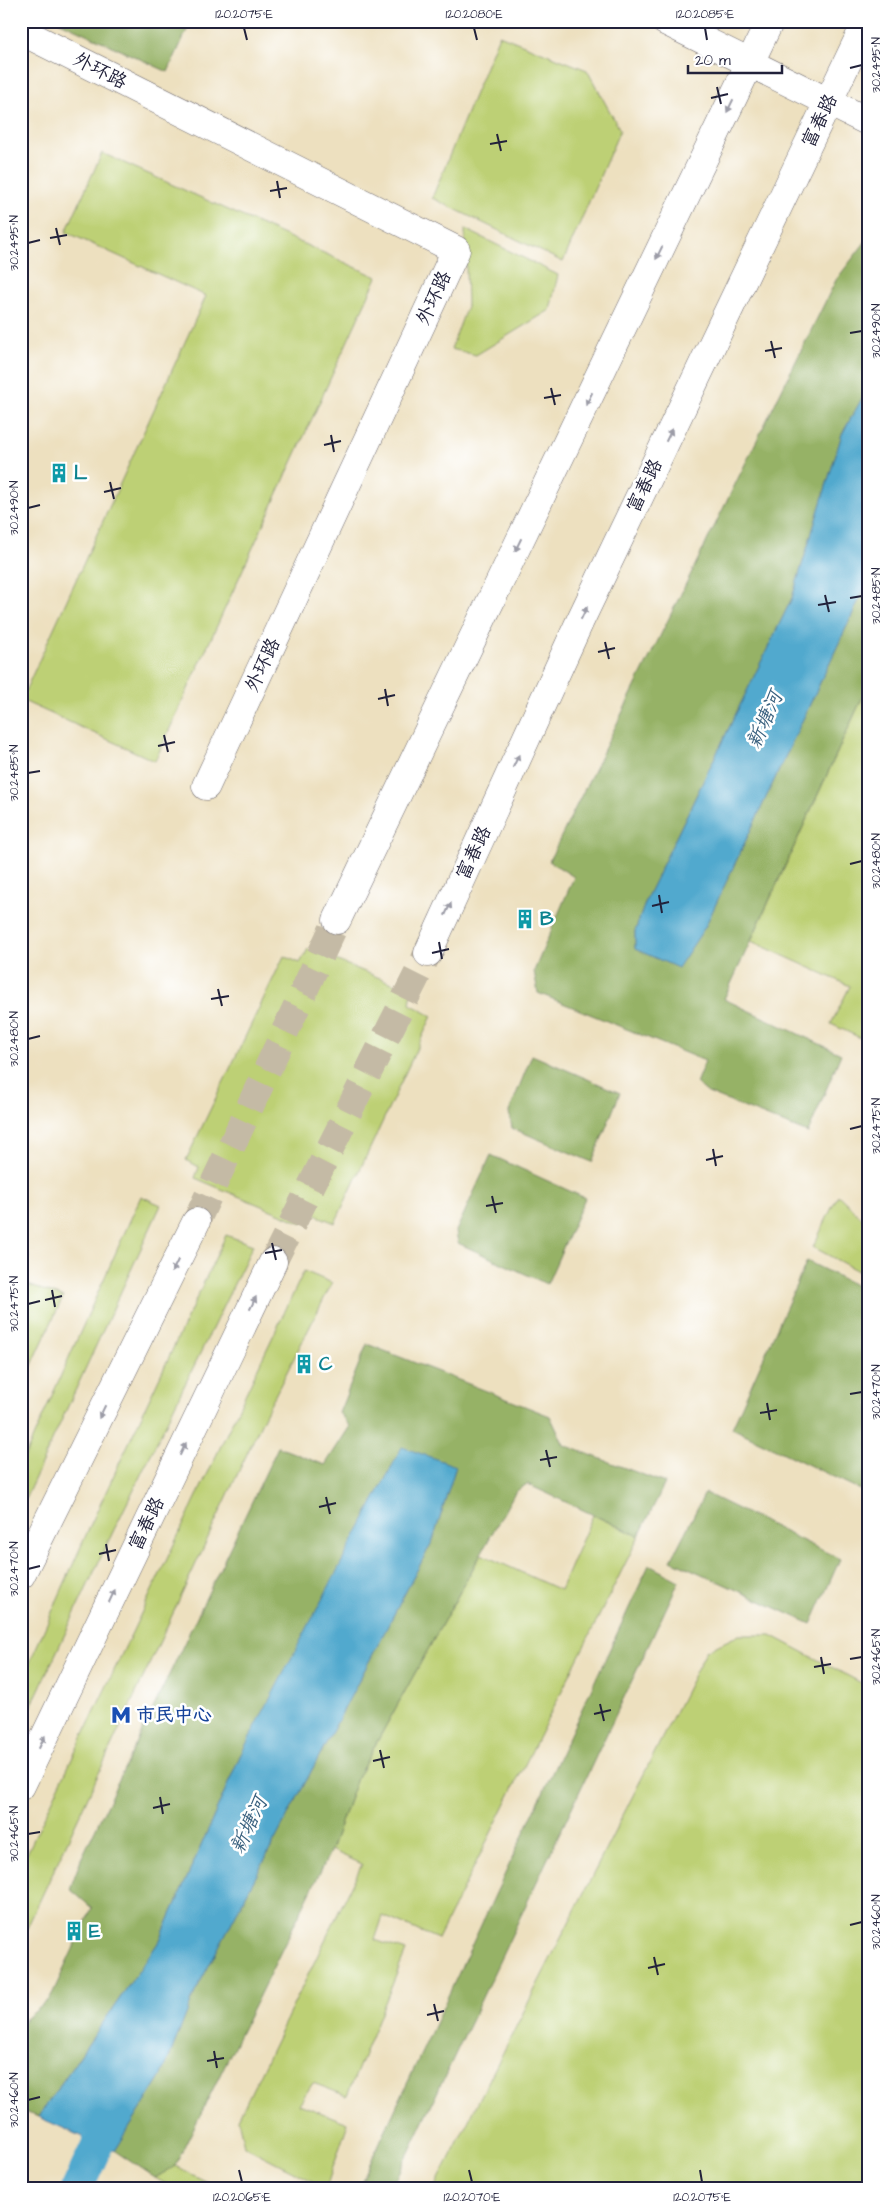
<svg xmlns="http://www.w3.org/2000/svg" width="890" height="2210" font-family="'Architects Daughter','LXGW WenKai TC',sans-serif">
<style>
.green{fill:#bdd074;stroke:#707958}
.forest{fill:#96b266;stroke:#5c6a50}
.water{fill:#51a9ce;stroke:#3a6684}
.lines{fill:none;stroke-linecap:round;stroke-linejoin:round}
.canal{stroke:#51a9ce;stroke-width:32}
.secondary-tunnel{stroke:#c4baa5;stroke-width:28;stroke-dasharray:28 14;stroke-linecap:butt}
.minor-casing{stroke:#696469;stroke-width:29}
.secondary-casing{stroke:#696469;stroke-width:29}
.primary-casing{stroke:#696469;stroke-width:29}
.minor{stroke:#fff;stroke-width:28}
.secondary{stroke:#fff;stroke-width:28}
.primary{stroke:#fff;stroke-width:28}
.oneway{fill:#9c9ca7}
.ticks{fill:none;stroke:#22223b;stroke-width:2}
.labels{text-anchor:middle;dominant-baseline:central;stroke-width:5;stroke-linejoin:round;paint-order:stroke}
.street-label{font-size:19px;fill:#22223b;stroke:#fff}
.culture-label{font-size:19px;font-weight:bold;fill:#0d838f;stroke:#fff;text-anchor:start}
.transit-label{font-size:19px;font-weight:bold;fill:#164399;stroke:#fff;text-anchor:start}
.water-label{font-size:20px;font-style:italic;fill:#375f7d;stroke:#fff}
.neatline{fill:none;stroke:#22223b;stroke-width:2}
.ticks-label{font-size:12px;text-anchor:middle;fill:#22223b}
</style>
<rect width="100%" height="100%" fill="#fff"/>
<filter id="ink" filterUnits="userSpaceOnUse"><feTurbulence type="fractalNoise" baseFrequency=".02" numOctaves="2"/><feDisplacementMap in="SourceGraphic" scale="10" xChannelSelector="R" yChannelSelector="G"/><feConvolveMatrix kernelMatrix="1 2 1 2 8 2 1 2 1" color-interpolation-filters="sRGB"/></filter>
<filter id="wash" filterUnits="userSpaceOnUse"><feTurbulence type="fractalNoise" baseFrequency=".0096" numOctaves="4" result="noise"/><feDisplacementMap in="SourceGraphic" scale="20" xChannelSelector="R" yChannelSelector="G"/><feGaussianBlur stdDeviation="1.12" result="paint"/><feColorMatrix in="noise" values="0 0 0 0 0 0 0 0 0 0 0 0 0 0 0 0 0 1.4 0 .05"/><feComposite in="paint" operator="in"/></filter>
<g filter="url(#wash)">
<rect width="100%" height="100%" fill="#ede0bf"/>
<path class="green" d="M499,35L587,70L620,130L563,262L432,198Z
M102,153L377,277L155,761L21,700L206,296L66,232Z
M465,229L558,275L550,310L476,355L451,349L467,306Z
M869,683V1042L831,1024L850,986L751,941Z
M308,949L412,991L410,1004L432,1016L335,1223L308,1212L302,1223L195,1178L199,1167L186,1160L284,956L300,963Z
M838,1195L869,1225V1277L813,1247Z
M141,1196L161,1205L21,1508V1465Z
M226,1235L253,1245L109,1540L21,1728V1682L90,1526Z
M21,1253L29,1256L22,1283L63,1297L21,1389Z
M304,1271L332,1283L264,1417L21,1941V1866Z
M593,1515L639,1536L438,1939L383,1916L375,1940L406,1951L347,2096L313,2083L299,2104L348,2123L326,2188L244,2146L238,2119L362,1864L331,1850L357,1778L481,1554L560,1590Z
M739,1635H771L869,1687V2189H434L706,1651Z
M175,2166L222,2189H175L155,2178Z"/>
<path class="forest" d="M58,21H191L168,72Z
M869,237V386L842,434L792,598L648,895L635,931V949L678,967L705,927L869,579V683L724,999L841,1054L808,1133L708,1093L696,1083L705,1061L538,993L534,971L574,877L549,861L836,280Z
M532,1055L620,1093L592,1162L512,1128L509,1112Z
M491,1155L585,1198L547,1284L458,1243L456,1231Z
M807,1261L869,1292V1488L867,1493L732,1428Z
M367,1344L550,1416L564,1445L665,1483L639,1536L527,1484L515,1492L357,1778L331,1850L175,2166L155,2178L115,2151L162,2075L195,1992L433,1540L456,1466L240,1756L160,1940L38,2117L21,2111V2023L50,1999L92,1908L70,1889L81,1859L278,1447L325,1465L350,1426L339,1413Z
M705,1493L840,1559L811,1624L671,1560Z
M649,1565L679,1581L393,2186L391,2189H358Z"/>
<path class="water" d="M869,386V579L705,927L678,968L635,949V931L648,895L792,598L842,434Z
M402,1447L456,1466L433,1540L195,1992L162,2075L115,2151L38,2117L160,1940L240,1756Z"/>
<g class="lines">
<path class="canal" d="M77,2189L116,2104"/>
</g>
</g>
<g filter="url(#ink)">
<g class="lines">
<path class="secondary-tunnel" d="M196,1222L337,920
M273,1262L428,953"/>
<defs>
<path id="minor" d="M21,31L456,250L206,786"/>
<path id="secondary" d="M337,920L770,21
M428,953L580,621L867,21
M21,1575L196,1222
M21,1786L273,1262"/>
<path id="primary" d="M665,21L869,122
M866,21L869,22"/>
</defs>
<use href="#minor" class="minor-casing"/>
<use href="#secondary" class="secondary-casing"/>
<use href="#primary" class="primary-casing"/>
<use href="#minor" class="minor"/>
<use href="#secondary" class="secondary"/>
<use href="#primary" class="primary"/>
</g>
<defs><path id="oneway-solid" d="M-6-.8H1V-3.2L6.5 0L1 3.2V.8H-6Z" transform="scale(1.25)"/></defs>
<g class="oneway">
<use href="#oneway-solid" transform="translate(730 106) rotate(116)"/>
<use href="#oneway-solid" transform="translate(659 253) rotate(116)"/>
<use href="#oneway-solid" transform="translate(589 399) rotate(116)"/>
<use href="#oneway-solid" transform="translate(669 435) rotate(-64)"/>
<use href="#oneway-solid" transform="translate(518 545) rotate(116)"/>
<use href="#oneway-solid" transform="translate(584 613) rotate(-64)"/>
<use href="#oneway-solid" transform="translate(516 761) rotate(-65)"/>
<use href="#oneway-solid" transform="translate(448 909) rotate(-65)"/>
<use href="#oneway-solid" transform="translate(175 1266) rotate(116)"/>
<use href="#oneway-solid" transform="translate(253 1303) rotate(-64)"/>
<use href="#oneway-solid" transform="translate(102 1412) rotate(116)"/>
<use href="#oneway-solid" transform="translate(183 1449) rotate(-64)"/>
<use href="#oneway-solid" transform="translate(112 1596) rotate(-65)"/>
<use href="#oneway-solid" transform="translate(42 1742) rotate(-65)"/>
</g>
</g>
<path class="ticks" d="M244,28L247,40M474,28L477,40M705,28L707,40M850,68L862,65M717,87L721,104M711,98L728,94M497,134L501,151M490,144L507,141M277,181L280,198M270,191L287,188M56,228L60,245M50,238L67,235M28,243L40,240M850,333L862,331M771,341L775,358M765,351L782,348M551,388L555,405M544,398L561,395M331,435L334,452M324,445L341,441M110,482L114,499M104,492L121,488M28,508L40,505M825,595L829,612M850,598L862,596M818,605L836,602M605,642L609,659M598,652L615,648M385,689L388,706M378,699L395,695M164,735L168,752M158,746L175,742M28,773L40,771M850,864L862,861M659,895L662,913M652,906L669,902M439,942L442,959M432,953L449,949M218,989L222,1006M211,999L229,996M28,1039L40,1036M850,1129L862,1126M713,1149L716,1166M706,1160L723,1156M492,1196L496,1213M486,1206L503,1203M272,1243L276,1260M265,1253L282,1250M52,1290L55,1307M45,1300L62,1296M28,1304L40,1301M850,1394L862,1392M767,1403L770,1420M760,1413L777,1410M546,1450L550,1467M540,1460L557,1457M326,1497L330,1514M319,1507L336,1503M106,1544L109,1561M99,1554L116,1550M28,1569L40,1566M821,1657L824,1674M850,1659L862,1657M814,1667L831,1664M600,1704L604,1721M594,1714L611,1710M380,1750L384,1768M373,1761L390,1757M160,1797L163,1814M153,1808L170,1804M28,1834L40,1832M850,1925L862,1922M654,1957L658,1975M648,1968L665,1964M434,2004L438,2021M427,2015L444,2011M214,2051L217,2068M207,2061L224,2058M28,2100L40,2097M239,2170L242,2182M469,2170L472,2182M700,2170L702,2182"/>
<defs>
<symbol id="building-bare" viewBox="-9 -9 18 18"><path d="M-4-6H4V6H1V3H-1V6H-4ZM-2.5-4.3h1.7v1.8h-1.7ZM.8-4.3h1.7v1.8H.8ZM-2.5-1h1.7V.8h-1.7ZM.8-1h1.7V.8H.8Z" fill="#0f9aa8" stroke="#fff" stroke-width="2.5" paint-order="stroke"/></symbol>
<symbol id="metro-bare" viewBox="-9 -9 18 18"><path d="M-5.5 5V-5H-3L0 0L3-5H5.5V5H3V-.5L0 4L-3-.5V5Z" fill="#1a4fb4" stroke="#fff" stroke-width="2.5" paint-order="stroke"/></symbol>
</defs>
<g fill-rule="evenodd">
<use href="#building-bare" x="45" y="459" width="28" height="28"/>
<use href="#building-bare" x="511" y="905" width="28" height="28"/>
<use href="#building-bare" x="290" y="1350" width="28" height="28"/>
<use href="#metro-bare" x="107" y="1701" width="28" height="28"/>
<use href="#building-bare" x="60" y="1917" width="28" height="28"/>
</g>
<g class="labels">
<g class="street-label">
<text transform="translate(100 71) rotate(27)">外环路</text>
<text transform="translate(820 121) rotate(-64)">富春路</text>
<text transform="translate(434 298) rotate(-65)">外环路</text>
<text transform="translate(645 486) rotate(-64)">富春路</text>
<text transform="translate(263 665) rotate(-65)">外环路</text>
<text transform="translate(474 853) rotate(-65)">富春路</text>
<text transform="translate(147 1524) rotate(-64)">富春路</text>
</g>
<g class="culture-label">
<text x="74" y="473">L</text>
<text x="540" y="919">B</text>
<text x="319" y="1364">C</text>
<text x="89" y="1931">E</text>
</g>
<g class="transit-label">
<text x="136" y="1715">市民中心</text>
</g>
<g class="water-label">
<text transform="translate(765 720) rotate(-66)">新塘河</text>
<text transform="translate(249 1825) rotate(-65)">新塘河</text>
</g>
</g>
<rect width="890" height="2210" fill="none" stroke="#fff" stroke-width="55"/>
<path d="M688 65v8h94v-8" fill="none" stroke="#22223b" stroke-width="2.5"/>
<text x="695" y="65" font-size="15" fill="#22223b" stroke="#ffffff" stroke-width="4" paint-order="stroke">20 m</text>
<rect x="28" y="28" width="834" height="2154" class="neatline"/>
<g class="ticks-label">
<text x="244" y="18">120.2075°E</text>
<text x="474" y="18">120.2080°E</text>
<text x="705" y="18">120.2085°E</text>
<text transform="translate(876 65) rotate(-90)" y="4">30.2495°N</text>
<text transform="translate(14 243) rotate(-90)" y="4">30.2495°N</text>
<text transform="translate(876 331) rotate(-90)" y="4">30.2490°N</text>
<text transform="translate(14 508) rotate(-90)" y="4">30.2490°N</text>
<text transform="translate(876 596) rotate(-90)" y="4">30.2485°N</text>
<text transform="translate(14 773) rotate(-90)" y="4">30.2485°N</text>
<text transform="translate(876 861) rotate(-90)" y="4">30.2480°N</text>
<text transform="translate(14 1039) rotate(-90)" y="4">30.2480°N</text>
<text transform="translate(876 1126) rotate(-90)" y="4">30.2475°N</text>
<text transform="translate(14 1304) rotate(-90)" y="4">30.2475°N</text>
<text transform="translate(876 1392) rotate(-90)" y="4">30.2470°N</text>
<text transform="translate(14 1569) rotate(-90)" y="4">30.2470°N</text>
<text transform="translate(876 1657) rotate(-90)" y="4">30.2465°N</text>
<text transform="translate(14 1834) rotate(-90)" y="4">30.2465°N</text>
<text transform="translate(876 1922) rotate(-90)" y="4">30.2460°N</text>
<text transform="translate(14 2100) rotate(-90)" y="4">30.2460°N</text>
<text x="242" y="2201">120.2065°E</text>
<text x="472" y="2201">120.2070°E</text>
<text x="702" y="2201">120.2075°E</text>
</g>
</svg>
